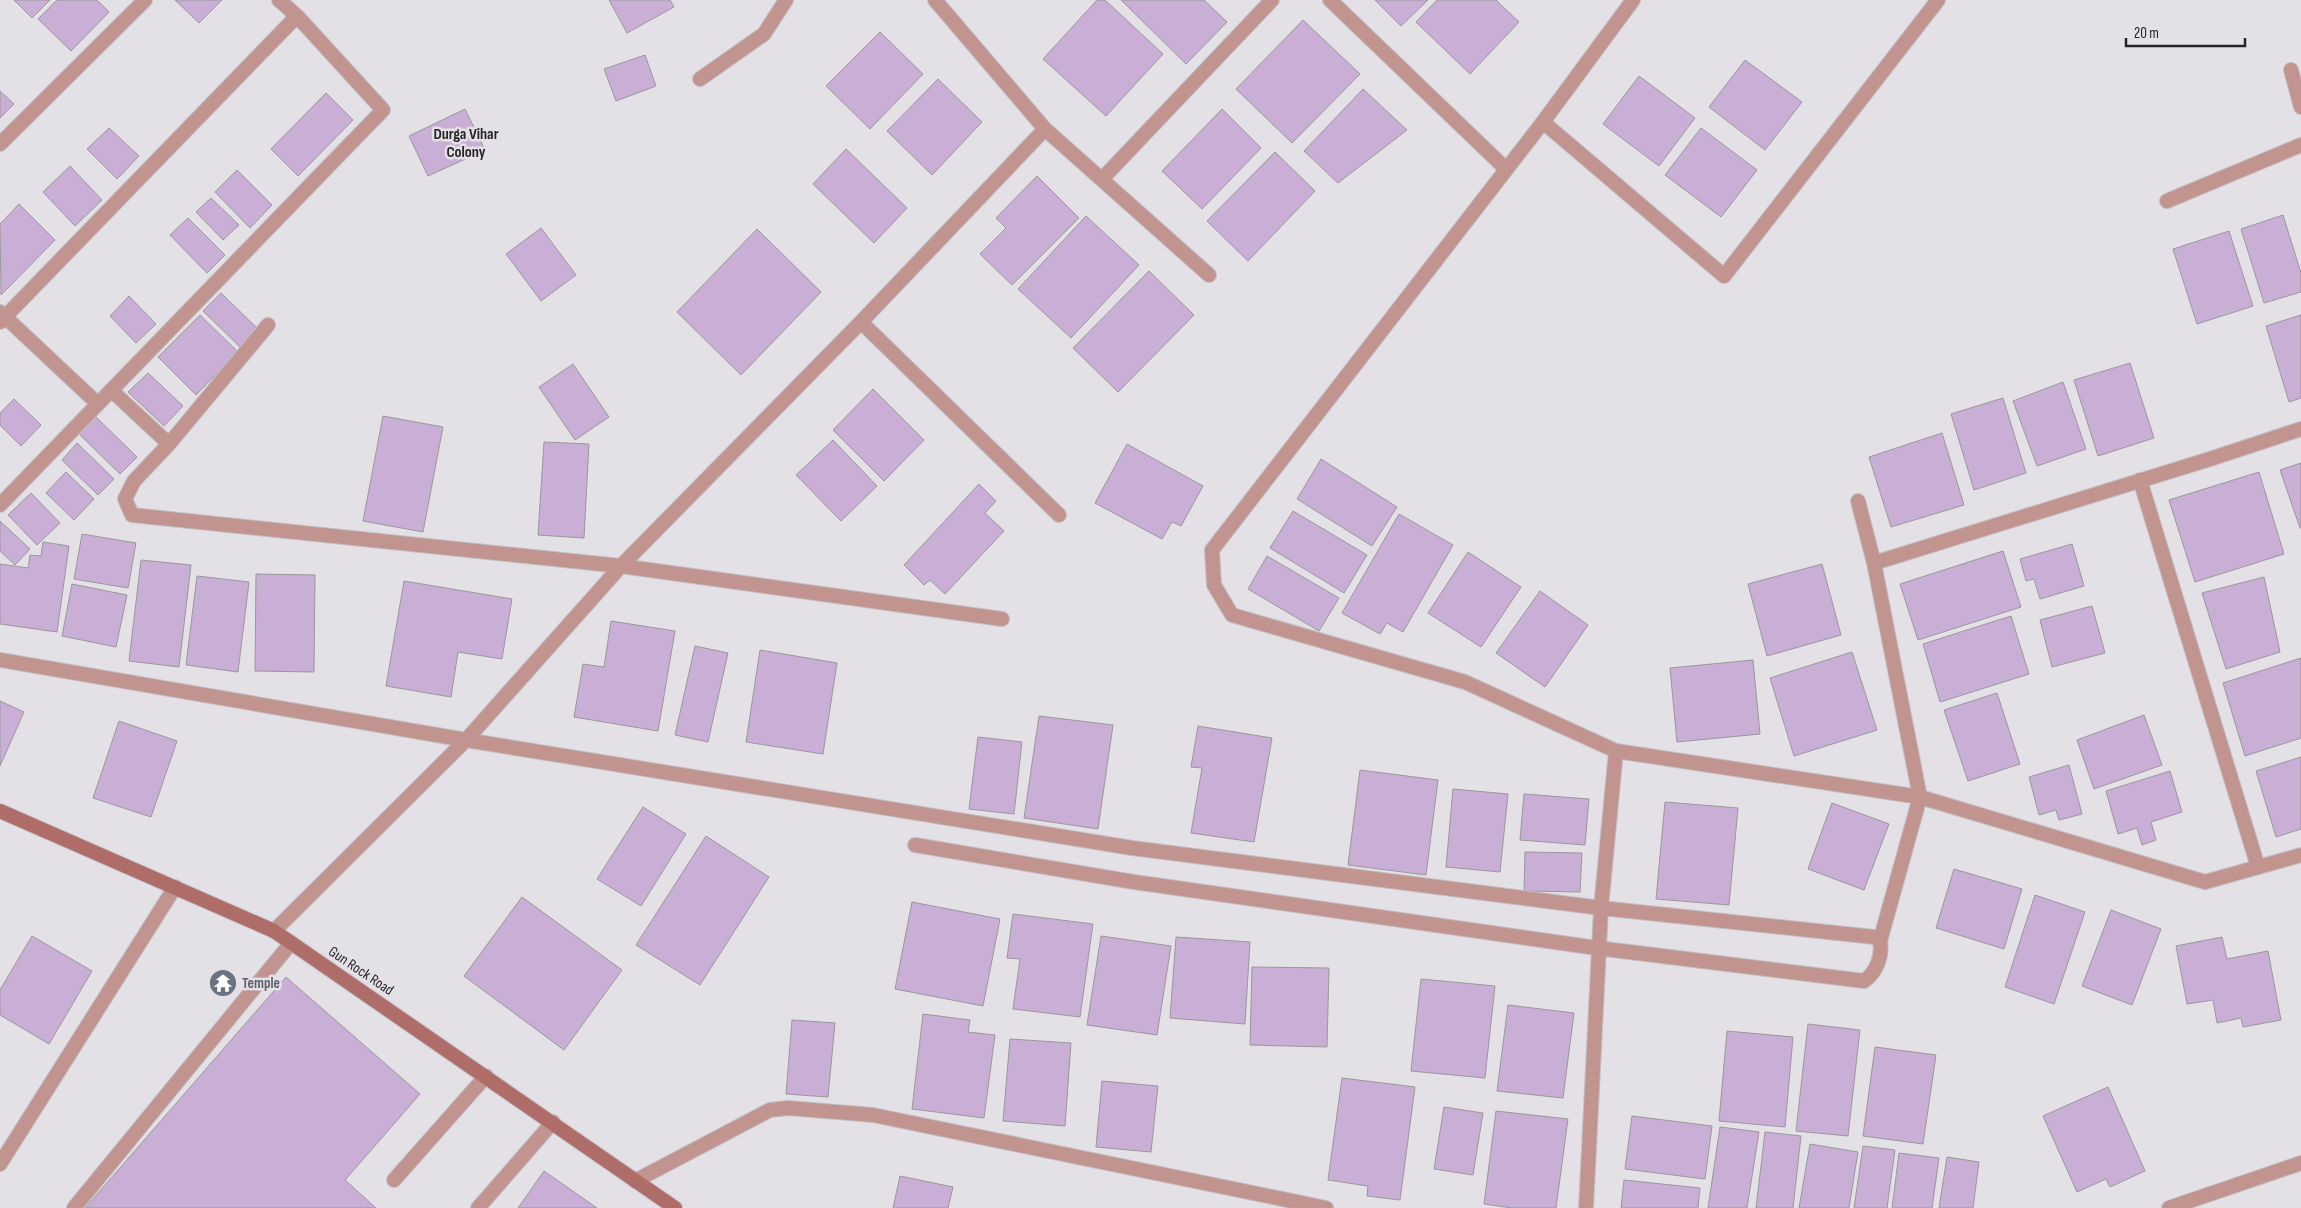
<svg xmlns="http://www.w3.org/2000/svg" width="2301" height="1208" font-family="'Sofia Sans Condensed',sans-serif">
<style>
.building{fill:#c9aed5;stroke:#9a979c}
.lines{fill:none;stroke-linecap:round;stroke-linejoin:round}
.service-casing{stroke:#c2bfc4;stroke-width:16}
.minor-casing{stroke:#c2bfc4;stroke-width:16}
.secondary-casing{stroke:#c2bfc4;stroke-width:16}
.service{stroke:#c19490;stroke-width:14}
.minor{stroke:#c19490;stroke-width:14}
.secondary{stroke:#ae6d69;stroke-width:14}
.labels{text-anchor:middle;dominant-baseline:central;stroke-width:5;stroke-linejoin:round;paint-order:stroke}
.street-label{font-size:15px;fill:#262527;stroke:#e4e1e6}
.worship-label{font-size:15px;font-weight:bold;fill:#5b616d;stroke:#e4e1e6;text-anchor:start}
.neighbourhood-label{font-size:16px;font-weight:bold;fill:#262527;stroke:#e4e1e6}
</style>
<rect width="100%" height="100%" fill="#e4e1e6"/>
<path class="building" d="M14,0H50L32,18Z
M57,0H97L109,12L71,51L38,19Z
M175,0H222L199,23Z
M609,0H670L674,7L627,33Z
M1097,0H1105L1163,54L1106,116L1043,59Z
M1121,0H1204L1227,22L1186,64Z
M1375,0H1428L1401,26Z
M1437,0H1496L1519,22L1470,74L1416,22Z
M1303,20L1360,74L1292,143L1236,89Z
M880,32L923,74L870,129L826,86Z
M645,55L656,86L616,101L604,69Z
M1745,60L1802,102L1765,150L1709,107Z
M1639,76L1695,118L1659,166L1603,124Z
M938,79L982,122L932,175L887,131Z
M1363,89L1407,130L1338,183L1304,151Z
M0,91L14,104L0,118Z
M326,93L353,120L298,176L271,149Z
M465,109L485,150L428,176L409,136Z
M1222,109L1261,148L1202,209L1162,171Z
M109,128L139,156L117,179L87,149Z
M1701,128L1757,170L1721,217L1665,175Z
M846,149L907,208L874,243L813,184Z
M1275,152L1315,191L1248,261L1207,221Z
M70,166L102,200L75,226L43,192Z
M237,170L272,205L250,228L215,192Z
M1037,176L1079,218L1012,285L980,254L1006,228L996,218Z
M211,198L239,225L223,240L196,212Z
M19,204L55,240L1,295L0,224Z
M2283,215L2301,273V292L2264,303L2241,229Z
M1086,216L1139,265L1071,338L1018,289Z
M188,218L225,255L207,273L170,235Z
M541,228L576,275L541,301L506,254Z
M757,229L821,292L741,375L677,312Z
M2229,231L2253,306L2197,324L2173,249Z
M1149,271L1194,315L1118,392L1073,348Z
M221,293L258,329L240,347L203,311Z
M129,296L156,324L136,343L110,316Z
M200,315L238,352L196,395L158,357Z
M2301,315V398L2289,402L2266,326Z
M2130,363L2154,438L2098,456L2074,380Z
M573,364L609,417L575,440L539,387Z
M148,373L183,406L164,426L128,392Z
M2063,382L2086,449L2037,466L2013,401Z
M873,389L924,440L884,481L833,430Z
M2003,398L2026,473L1974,490L1951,414Z
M14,399L41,425L21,446L0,425V413Z
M94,415L137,457L120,474L77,432Z
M383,416L443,427L423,532L363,521Z
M1942,433L1964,505L1891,527L1869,457Z
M833,440L877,486L841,521L796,475Z
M544,442L589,444L584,538L538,535Z
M77,443L114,479L98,495L62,460Z
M1127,444L1203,486L1181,526L1172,522L1162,539L1095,503Z
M1321,459L1397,507L1372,546L1297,499Z
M2301,463V528H2300L2280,470Z
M66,472L94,499L74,520L46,493Z
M2259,472L2284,554L2195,582L2169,500Z
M979,484L996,501L985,513L1004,531L945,594L930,580L924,585L904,565Z
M31,493L60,523L37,545L8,515Z
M1293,511L1367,555L1344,593L1270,548Z
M1399,514L1453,545L1403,632L1387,623L1380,634L1342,613Z
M0,521L30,549L15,565L0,551Z
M82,534L136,543L128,588L74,579Z
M43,542L69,546L57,632L0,624V564L28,568L30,555L41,556Z
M2072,544L2084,586L2040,599L2034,579L2026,581L2020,559Z
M2003,551L2021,607L1918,640L1900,584Z
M1468,552L1521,587L1481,647L1428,613Z
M1267,556L1339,598L1319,631L1248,589Z
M141,560L191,565L179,667L129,661Z
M1822,564L1841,635L1767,656L1748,584Z
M256,574L315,575L314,672L255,671Z
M197,576L249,582L238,672L186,665Z
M2264,577L2280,652L2226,669L2202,593Z
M404,581L512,599L502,659L458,652L451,697L386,686Z
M72,584L127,595L116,647L62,636Z
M1540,591L1588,625L1545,687L1496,653Z
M2092,606L2105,653L2052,667L2040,620Z
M2011,616L2029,674L1940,702L1923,644Z
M611,621L675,631L658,731L574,717L583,664L604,667Z
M695,646L728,653L708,742L675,735Z
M760,650L837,663L823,754L746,742Z
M1852,652L1877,730L1794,756L1770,678Z
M2301,658V738L2245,756L2223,683Z
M1753,660L1760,734L1677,742L1670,668Z
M1997,693L2020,764L1968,781L1944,710Z
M0,701L24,712L0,766Z
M2144,715L2162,765L2094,789L2077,740Z
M1039,716L1113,725L1098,829L1024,818Z
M119,721L177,741L151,817L93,798Z
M1198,726L1272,738L1254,842L1191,833L1202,768L1191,767Z
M978,737L1022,742L1014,814L969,809Z
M2301,757V829L2276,837L2256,771Z
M2069,765L2082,814L2059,820L2056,810L2039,815L2029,777Z
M1360,770L1438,780L1426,875L1348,865Z
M2170,771L2182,812L2151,822L2156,840L2142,845L2137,828L2118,834L2106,791Z
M1453,789L1508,794L1500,872L1446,867Z
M1524,794L1589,799L1585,845L1520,840Z
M1665,802L1738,808L1729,905L1656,899Z
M1832,803L1889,824L1864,890L1808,869Z
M643,807L686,834L641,906L597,879Z
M706,836L769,877L700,985L636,945Z
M1525,852L1582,853L1580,892L1524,891Z
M1954,869L2022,889L2004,949L1936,928Z
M2035,895L2085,912L2054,1004L2005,987Z
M522,897L622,970L564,1050L464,976Z
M912,902L1000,919L983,1006L895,989Z
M2111,910L2161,929L2132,1005L2082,986Z
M1013,914L1093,924L1080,1017L1013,1009L1020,959L1007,958Z
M32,936L92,971L49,1044L0,1015V990Z
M1101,936L1171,946L1157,1035L1087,1025Z
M1176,937L1250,942L1245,1024L1170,1018Z
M2222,937L2227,959L2268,951L2281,1020L2243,1027L2241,1018L2217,1023L2213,1000L2187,1004L2176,946Z
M1252,967L1329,968L1327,1047L1250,1045Z
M286,977L420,1094L345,1180L376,1208H85Z
M1421,979L1495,986L1485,1078L1411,1071Z
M1508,1005L1574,1013L1563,1098L1497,1091Z
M923,1014L970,1020L968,1032L995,1035L984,1118L912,1109Z
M792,1020L835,1023L828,1097L786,1094Z
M1808,1024L1860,1030L1848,1136L1796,1131Z
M1727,1031L1793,1037L1785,1127L1719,1121Z
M1010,1039L1071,1043L1065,1126L1003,1121Z
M1875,1047L1936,1055L1923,1144L1863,1136Z
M1342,1078L1415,1087L1400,1200L1367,1196L1368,1186L1328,1180Z
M1102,1081L1158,1086L1151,1152L1096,1147Z
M2108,1087L2145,1171L2110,1187L2106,1179L2077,1192L2043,1116Z
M1444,1107L1483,1113L1473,1175L1434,1169Z
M1496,1111L1568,1119L1556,1208H1512L1484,1204Z
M1632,1116L1712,1126L1705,1179L1625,1169Z
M1720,1127L1759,1132L1747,1208H1708Z
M1765,1132L1801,1136L1793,1208H1756Z
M1810,1144L1858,1152L1849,1208H1799Z
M1863,1146L1895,1150L1887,1208H1854Z
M1899,1153L1939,1158L1932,1208H1892Z
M1947,1157L1979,1162L1973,1208H1939Z
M544,1171L597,1208H518Z
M900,1176L953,1187L948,1208H893Z
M1624,1180L1700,1188L1698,1208H1621Z"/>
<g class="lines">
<defs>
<path id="service" d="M394,1180L486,1076"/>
<path id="minor" d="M935,0L1045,129L1209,275
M1330,0L1506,169
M1633,0L1543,122L1212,550L1214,585L1232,615L1465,682L1616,751L1920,797L2205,882L2301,855
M2291,70L2301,107
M700,79L764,34L786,0
M1543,122L1724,276L1938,0
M0,144L145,0
M1102,179L1272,0
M2167,201L2301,145
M0,312L98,404
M0,322L297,16
M861,322L1059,515
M268,325L169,444L134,481L125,499L132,515L621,566L1002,619
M111,390L169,444
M2140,480L2258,867
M1858,501L1874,563
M0,505L383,110L297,16L279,0
M0,660L466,740L1132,848L1601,908L1586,1208
M915,845L1134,882L1597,948L1864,981C1876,973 1883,956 1880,941L1874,937L1601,908L1616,751
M274,931L466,740L621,566L861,322L1045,129
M1880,941L1920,797L1874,563L2210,459L2301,429
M0,1164L175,887
M635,1181L770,1110L788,1108L873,1115L1326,1208
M74,1208L291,943
M478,1208L553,1122
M2169,1208L2301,1163"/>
<path id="secondary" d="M0,811L274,931L675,1208"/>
</defs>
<use href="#service" class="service-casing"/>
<use href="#minor" class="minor-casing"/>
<use href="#secondary" class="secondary-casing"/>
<use href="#service" class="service"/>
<use href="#minor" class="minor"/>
<use href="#secondary" class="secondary"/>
</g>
<defs>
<symbol id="temple-disc" viewBox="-11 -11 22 22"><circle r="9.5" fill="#6b7280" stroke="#e4e1e6"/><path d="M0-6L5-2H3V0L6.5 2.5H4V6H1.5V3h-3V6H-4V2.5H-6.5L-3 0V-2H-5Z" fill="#fff"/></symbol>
</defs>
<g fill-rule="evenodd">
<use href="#temple-disc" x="207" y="967" width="32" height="32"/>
</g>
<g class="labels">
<g class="street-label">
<text transform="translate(361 971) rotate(34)">Gun Rock Road</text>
</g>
<g class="worship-label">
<text x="242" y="983">Temple</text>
</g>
<g class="neighbourhood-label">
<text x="466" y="134">Durga Vihar<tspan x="466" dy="18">Colony</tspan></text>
</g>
</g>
<path d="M2126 38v8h119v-8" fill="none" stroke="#262527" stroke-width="2.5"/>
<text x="2134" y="38" font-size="15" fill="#262527" stroke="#e4e1e6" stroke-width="4" paint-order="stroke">20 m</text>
</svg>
